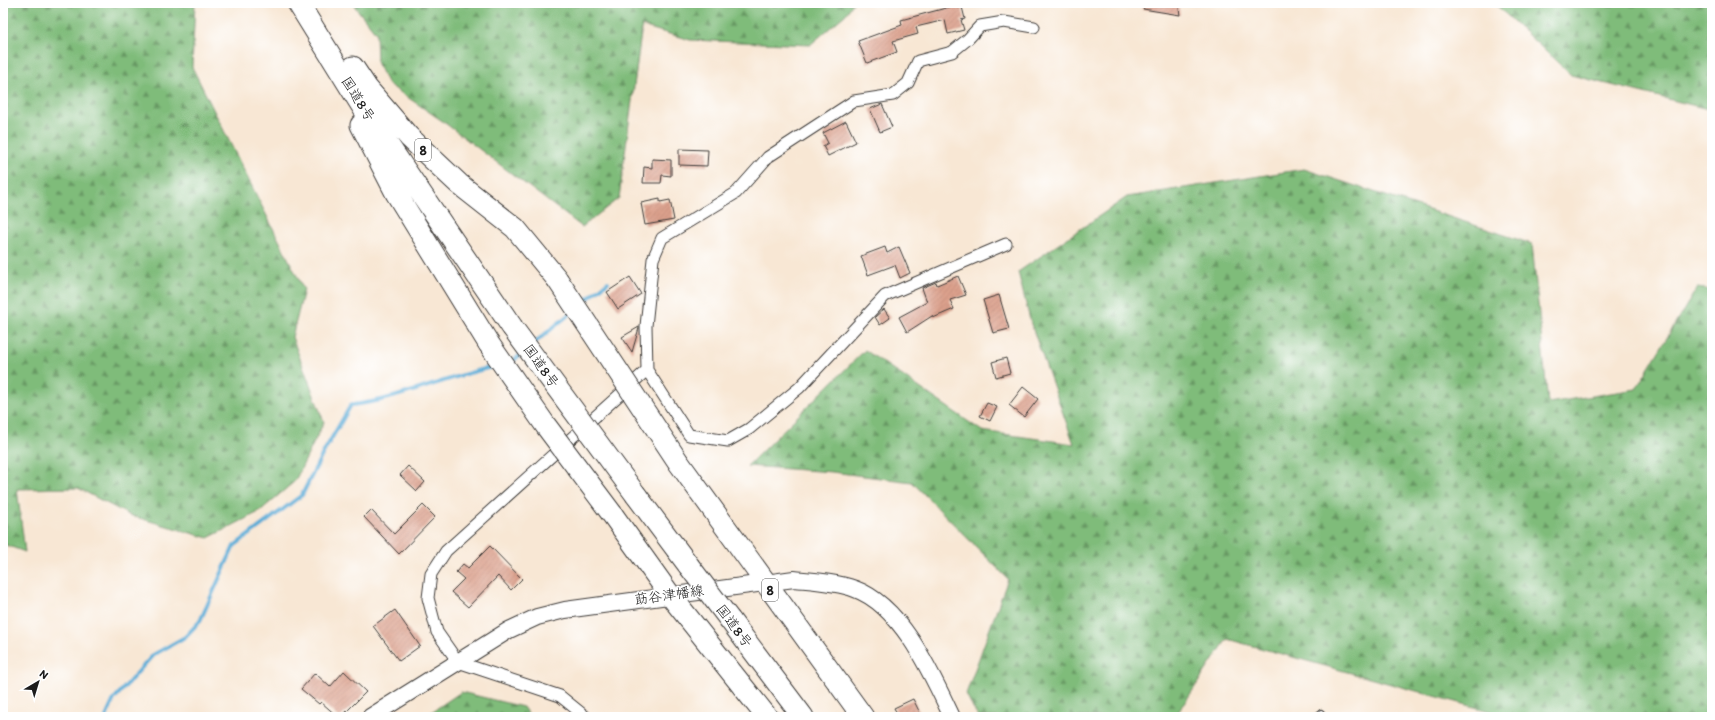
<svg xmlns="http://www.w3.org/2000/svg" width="1715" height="720" font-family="Itim,'Klee One',sans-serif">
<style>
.forest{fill:url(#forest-firs);stroke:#4e6c4b}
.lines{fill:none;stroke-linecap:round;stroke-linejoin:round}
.stream{stroke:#5cacd6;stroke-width:4}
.building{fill:url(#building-hatch)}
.lane-casing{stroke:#3d3a38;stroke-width:8}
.street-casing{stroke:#3d3a38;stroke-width:13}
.secondary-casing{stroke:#3d3a38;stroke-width:18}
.highway-casing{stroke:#3d3a38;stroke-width:23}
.lane{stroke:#fff;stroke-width:5.5}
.street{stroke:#fff;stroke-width:11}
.secondary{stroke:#fff;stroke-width:16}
.highway{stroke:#fff;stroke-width:21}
.highway-bridge-casing{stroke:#3d3a38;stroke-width:23;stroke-linecap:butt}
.highway-bridge{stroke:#fff;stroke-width:21}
.labels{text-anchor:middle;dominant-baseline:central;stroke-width:3;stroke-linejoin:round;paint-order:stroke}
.shield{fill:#fff;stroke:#606060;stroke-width:1}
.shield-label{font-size:13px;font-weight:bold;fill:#1c1c1c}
.street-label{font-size:14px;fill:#1c1c1c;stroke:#fff}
</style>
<defs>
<pattern id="forest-firs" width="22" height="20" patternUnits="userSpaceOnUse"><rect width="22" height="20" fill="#7fbc7a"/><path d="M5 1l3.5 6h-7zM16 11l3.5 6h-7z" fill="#679863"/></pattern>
<pattern id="building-hatch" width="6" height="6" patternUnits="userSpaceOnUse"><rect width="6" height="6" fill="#dca08c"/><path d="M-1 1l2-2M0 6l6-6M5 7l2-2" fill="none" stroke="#bc8978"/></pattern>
</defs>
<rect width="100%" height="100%" fill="#fff"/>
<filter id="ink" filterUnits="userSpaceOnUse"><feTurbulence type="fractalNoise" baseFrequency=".025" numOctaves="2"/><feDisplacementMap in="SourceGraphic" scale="8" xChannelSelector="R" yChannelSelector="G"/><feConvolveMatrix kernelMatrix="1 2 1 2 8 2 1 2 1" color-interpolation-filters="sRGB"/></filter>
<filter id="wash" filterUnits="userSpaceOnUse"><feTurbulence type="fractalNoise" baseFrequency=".012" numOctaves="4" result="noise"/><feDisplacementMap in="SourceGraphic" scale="16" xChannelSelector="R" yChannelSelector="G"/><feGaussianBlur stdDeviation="0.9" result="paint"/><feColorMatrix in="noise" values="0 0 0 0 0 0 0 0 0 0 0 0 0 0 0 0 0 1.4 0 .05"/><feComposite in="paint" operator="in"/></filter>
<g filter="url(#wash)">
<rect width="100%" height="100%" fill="#f8e7d4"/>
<path class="forest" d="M3,3H195L192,67L304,290L292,337L324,422L295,481L259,512L208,538L129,515L78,488L17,489L25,552L3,544Z
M352,3H853L846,14L810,45L690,40L642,26L619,198L582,227L441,120L388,84L377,64L376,33Z
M1494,3H1712V110L1571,75Z
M1304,169L1532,244L1548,403L1636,389L1697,288L1712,290V717H1511L1227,639L1175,717H978L966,694L1008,579L912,482L832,472L747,466L865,350L982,431L1074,444L1031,324L1018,272L1127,197Z
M461,692L523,707L530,717H424Z"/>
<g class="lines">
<path class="stream" d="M580,305L608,282
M533,344L572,312
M510,363L523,353
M106,717L114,699L153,655L185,637L200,621L234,546L302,495L323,453L351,405C401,400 448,376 497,366"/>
</g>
<g id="blocks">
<path class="building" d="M1144,3H1178L1180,15L1143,9Z
M957,5L958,8L962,7L965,19L961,20L964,30L948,34L945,20L916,27L918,34L893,41L897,52L867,63L858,41L902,25L901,20Z
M882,104L892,127L880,132L870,109Z
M846,121L856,142L828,156L823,146L828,143L823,133Z
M679,149L708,150L707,166L679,165Z
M652,159L671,160V176L662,175L661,183H643L644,167L652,168Z
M660,199V202L670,200L674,220L645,225L641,203Z
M885,247L887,253L899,247L910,273L900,278L895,265L868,275L861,256Z
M958,276L966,295L950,300L954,309L933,318L932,316L907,332L899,317L927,302L922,288L936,282L937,285Z
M630,277L641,294L618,309L607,292Z
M999,295L1009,329L993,333L983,300Z
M884,309L890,318L880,325L875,317Z
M639,327V328L632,352L622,337Z
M1006,358L1010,373L996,377L992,362Z
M1023,387L1038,399L1024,417L1009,405Z
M987,403L997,407L990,421L980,416Z
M408,466L425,482L417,491L400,475Z
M423,505L435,517L399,554L364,517L371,510L394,534Z
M490,546L522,579L511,590L498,576L468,607L451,592L464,579L456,572L463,564L468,568Z
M395,610L420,646L399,661L373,626Z
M344,671L366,692L341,717H338L321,702L319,704L301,689L315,673L330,687Z
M913,699L922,717H899L894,708Z"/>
</g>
</g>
<g filter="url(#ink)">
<use href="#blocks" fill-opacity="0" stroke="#3d3a38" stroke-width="1"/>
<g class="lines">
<defs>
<path id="lane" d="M1316,717L1321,713"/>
<path id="street" d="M647,370L689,435L728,441L749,429L799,388L885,296L1006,244
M586,717L560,696L458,662L437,632L428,598L431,574L446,551L647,370L646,326L653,259L662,238L736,193L768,157L854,101L893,95L908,83L918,61L952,52L968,39L980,26L1004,22L1034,27"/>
<path id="secondary" d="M370,717L509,630L537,617L565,610L794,579C814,581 836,582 855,589C902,606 932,675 952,717"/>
<path id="highway" d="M298,3L365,111L512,327
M353,67L367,88L409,137L459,184L515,228L557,279
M361,125L396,193L489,344
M679,463L863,717
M636,495L689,566
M612,514L670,595L767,717
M730,620L803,717"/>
</defs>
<use href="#lane" class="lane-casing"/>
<use href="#street" class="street-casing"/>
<use href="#secondary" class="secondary-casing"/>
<use href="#highway" class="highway-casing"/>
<use href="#lane" class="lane"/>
<use href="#street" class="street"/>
<use href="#secondary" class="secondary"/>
<use href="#highway" class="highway"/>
<defs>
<path id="highway-bridge" d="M557,279L679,463
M512,327L636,495
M489,344L546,426L612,514
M689,566L730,620"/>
</defs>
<use href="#highway-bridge" class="highway-bridge-casing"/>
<use href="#highway-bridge" class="highway-bridge"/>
</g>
</g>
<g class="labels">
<g class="shield">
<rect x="415" y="139" width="16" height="22" rx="3"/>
<rect x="762" y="579" width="16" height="22" rx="3"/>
</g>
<g class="shield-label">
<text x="423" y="150">8</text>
<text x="770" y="590">8</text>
</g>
<g class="street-label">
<text transform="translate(358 99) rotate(58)">国道8号</text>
<text transform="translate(541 366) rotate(54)">国道8号</text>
<text transform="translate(669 595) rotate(-8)">莇谷津幡線</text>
<text transform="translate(734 626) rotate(53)">国道8号</text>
</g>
</g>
<rect width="1715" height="720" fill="none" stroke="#fff" stroke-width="16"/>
<g transform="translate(38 682) rotate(38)" stroke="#ffffff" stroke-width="3" paint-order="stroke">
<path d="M0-3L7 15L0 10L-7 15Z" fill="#1c1c1c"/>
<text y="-6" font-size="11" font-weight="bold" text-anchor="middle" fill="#1c1c1c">N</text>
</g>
</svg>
